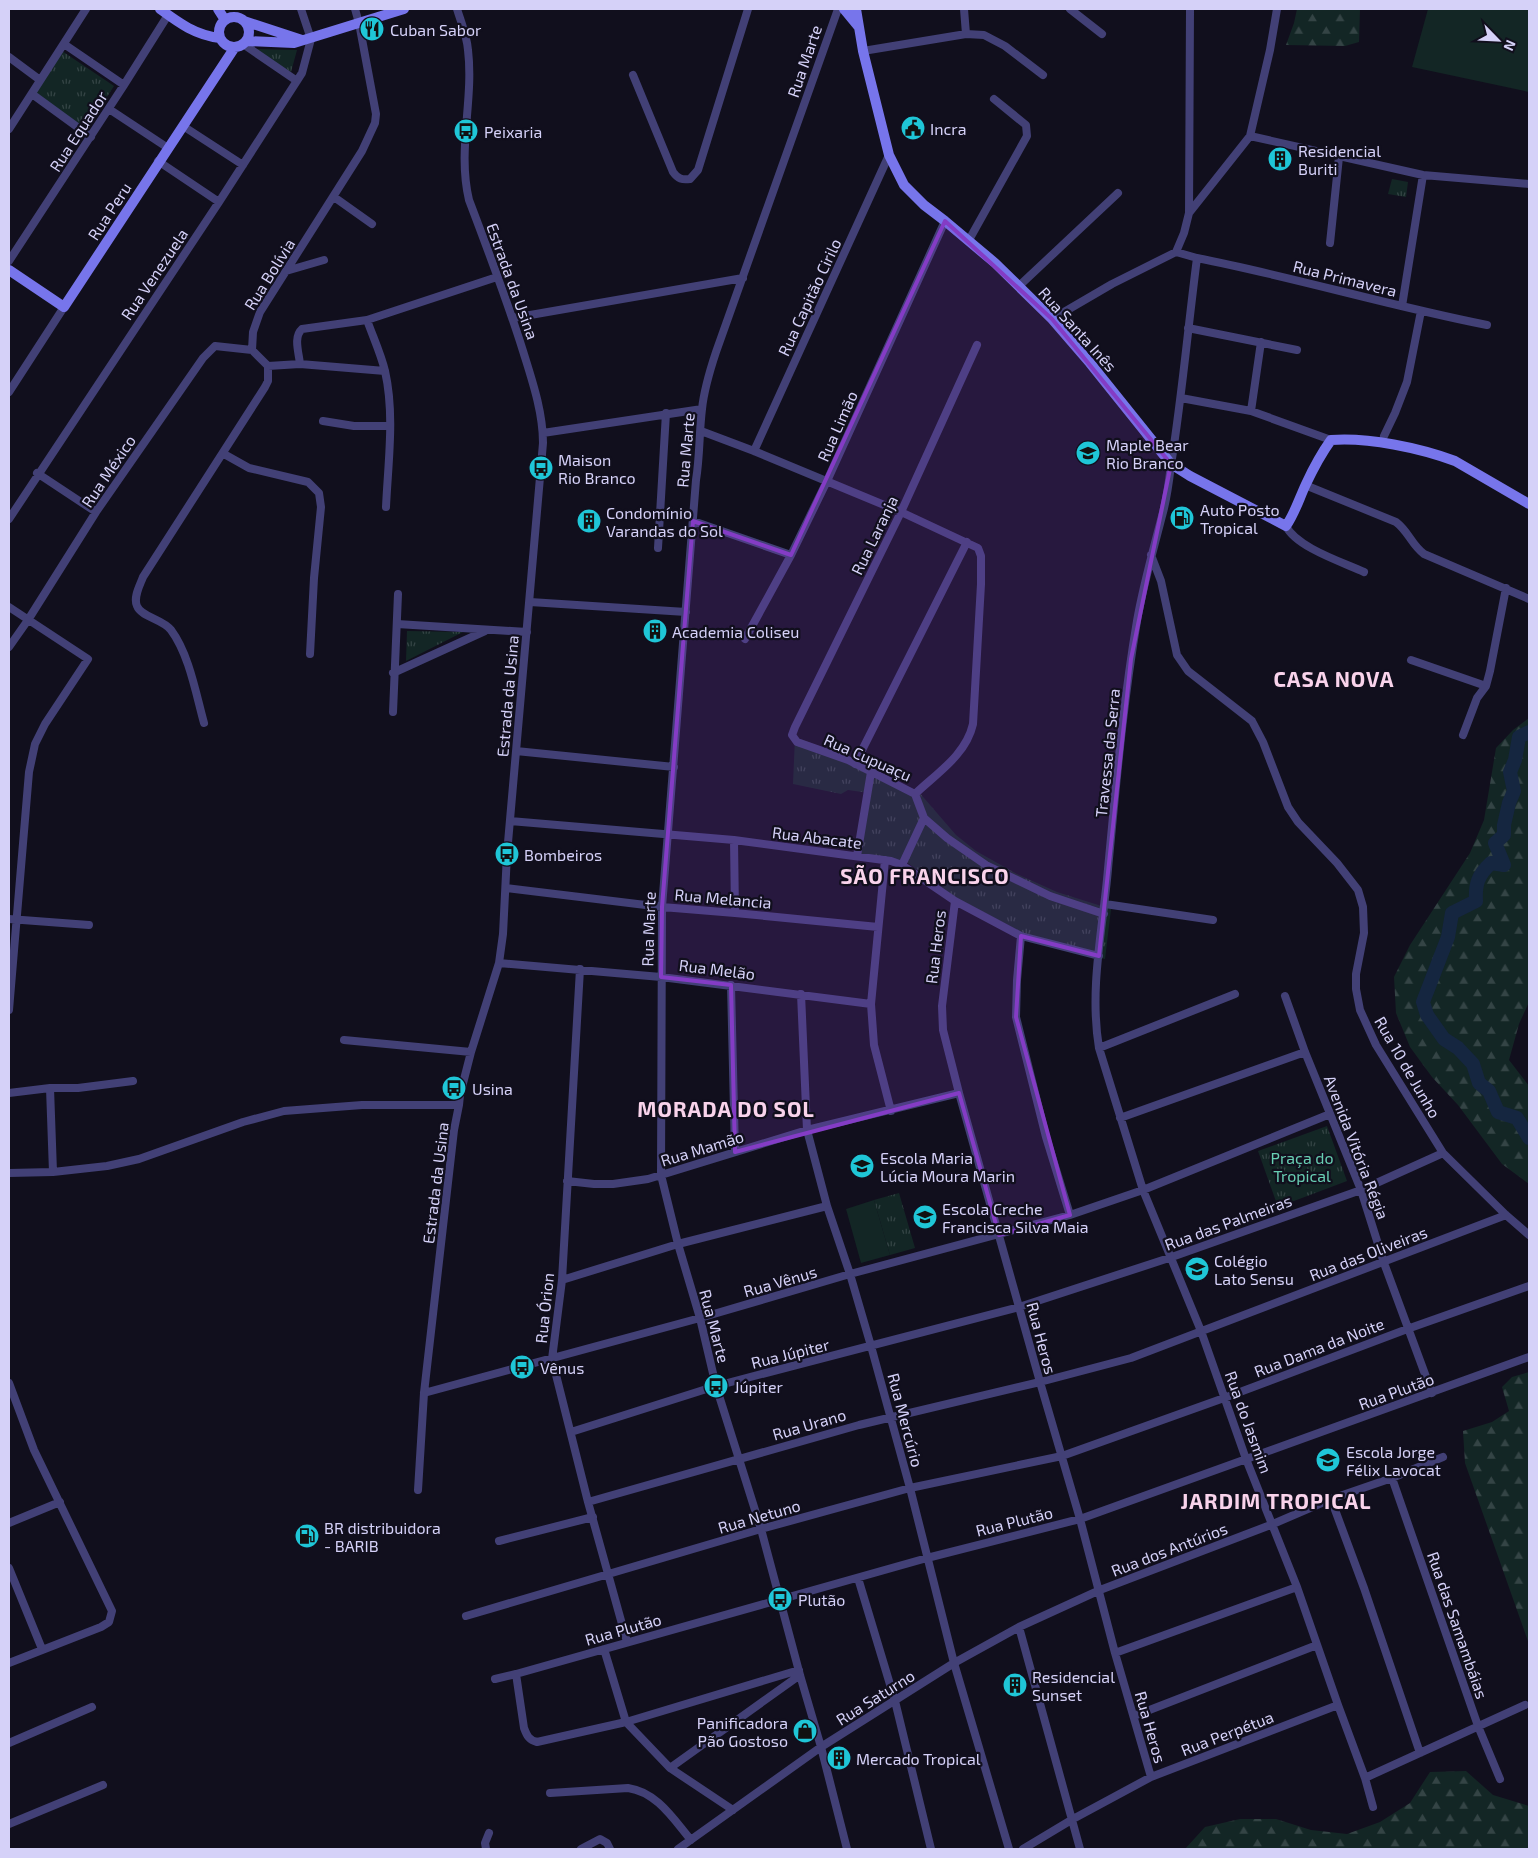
<svg xmlns="http://www.w3.org/2000/svg" width="1538" height="1858" font-family="'Exo 2',sans-serif">
<style>
.green{fill:#132625}
.forest{fill:url(#forest-firs)}
.park{fill:url(#park-tufts)}
.lines{fill:none;stroke-linecap:round;stroke-linejoin:round}
.river{stroke:#152640;stroke-width:14}
.street{stroke:#424076;stroke-width:8}
.secondary{stroke:#7775eb;stroke-width:10}
.marked{fill:#843cc5;fill-opacity:0.2;stroke:#843cc5;stroke-width:4;stroke-linejoin:round}
.labels{text-anchor:middle;dominant-baseline:central;stroke-width:4.5;stroke-linejoin:round;paint-order:stroke}
.poi-label{font-size:16px;fill:#d5d1f8;stroke:#110f1d;text-anchor:start}
.street-label{font-size:16px;fill:#d5d1f8;stroke:#110f1d}
.park-label{font-size:16px;fill:#68ceb3;stroke:#110f1d}
.district-label{font-size:21px;font-weight:bold;letter-spacing:1px;fill:#f9d3eb;stroke:#110f1d}
</style>
<defs>
<pattern id="forest-firs" width="22" height="20" patternUnits="userSpaceOnUse" patternTransform="scale(1.25)"><rect width="22" height="20" fill="#132625"/><path d="M5 1l3.5 6h-7zM16 11l3.5 6h-7z" fill="#344445"/></pattern>
<pattern id="park-tufts" width="24" height="20" patternUnits="userSpaceOnUse" patternTransform="scale(1.25)"><rect width="24" height="20" fill="#132625"/><path d="M3 7l-1-3M5 7V3M7 7l1-3M15 17l-1-3M17 17v-4M19 17l1-3" fill="none" stroke="#344445"/></pattern>
</defs>
<rect width="100%" height="100%" fill="#110f1d"/>
<path class="green" d="M1428,9H1529V92L1412,67Z
M874,1200L890,1255L861,1263L846,1209Z"/>
<path class="forest" d="M1297,9H1360L1359,42L1345,46L1286,45L1294,23Z
M1529,718V1002L1519,1024L1509,1060L1529,1086V1184L1502,1164L1458,1105L1432,1077L1410,1047L1396,1013L1394,977L1410,945L1470,853L1484,820L1496,748L1513,730Z
M1529,1372V1644L1465,1463L1463,1431L1492,1422L1509,1411L1502,1387L1512,1377Z
M1466,1771L1493,1795L1529,1806V1849H1185L1205,1827L1240,1819H1276L1311,1830L1347,1834L1380,1822L1410,1803L1430,1772Z"/>
<path class="park" d="M252,49L297,50L291,72Z
M62,51L114,86L85,131L34,94Z
M1392,179L1408,182L1406,197L1388,194Z
M407,631L463,632L406,661Z
M795,737L858,761L895,781L918,791L956,835L976,851L1017,874L1057,892L1111,909L1105,959L1029,936L955,897L905,861L861,854L869,793L848,790L841,794L793,784Z
M1327,1126L1347,1181L1278,1207L1258,1151Z
M899,1193L915,1248L890,1255L874,1200Z"/>
<g class="lines">
<path class="river" d="M1529,732L1519,737L1515,760L1510,772L1514,791L1509,803L1504,825V835L1495,843L1504,865L1491,863C1478,875 1475,884 1476,901L1452,913L1448,937L1423,1002L1427,1015L1444,1039L1458,1048L1473,1064L1479,1083L1489,1091L1498,1112L1517,1118L1529,1138"/>
<path class="street" d="M838,9L716,352C710,370 704,390 702,409C699,433 700,456 696,480L662,907L661,1175L678,1244L700,1318L716,1386L761,1529L800,1675L821,1747L847,1849
M964,9L966,34
M1070,9L1102,34
M1277,9L1270,50L1250,136L1189,213L1184,233L1176,252L1197,258C1188,327 1182,396 1171,465C1169,482 1167,499 1162,516C1153,551 1143,586 1137,621C1123,703 1116,786 1108,869C1103,928 1089,988 1099,1048L1143,1190L1201,1331L1246,1459L1297,1587L1338,1705L1365,1778L1373,1807
M64,44L124,85
M243,44L297,81
M863,51L966,34L984,35L1005,46L1043,75
M9,57L40,80
M633,75L673,172C678,179 682,180 690,179L698,170L748,9
M32,94L91,137
M109,109L168,148
M183,126L243,165
M9,129L86,9
M1250,136L1423,175L1529,184
M158,161L219,202
M334,197L372,224
M1189,213L1190,9
M969,240L1027,136L1026,125L994,99
M1330,243L1339,157
M1197,258C1294,277 1390,306 1487,325
M9,261L124,85L168,15
M286,271L324,260
M1019,286L1118,193
M1402,306L1423,175
M513,318L743,278
M1052,319L1112,284L1176,252
M367,320C373,337 381,354 385,371C395,415 388,463 386,507
M1188,328L1297,350
M977,345L901,512L795,727L792,735L797,742L848,760L915,794L924,818L947,838L986,865L1050,896L1104,914
M300,364C299,353 293,337 302,329L367,320L497,277
M268,366L300,364L385,371
M9,392L64,307
M1181,398L1251,411L1331,440
M1251,411L1261,342
M323,421L354,426H390
M701,431L754,451L901,512L978,548L981,556V584L973,724C966,755 937,773 915,794
M543,433L702,409
M1384,436L1395,413L1407,382L1421,311
M754,451L889,155
M224,454L249,468L308,482L319,493L321,507L314,578L310,654
M37,473L96,512
M1305,485L1396,522C1409,532 1411,544 1424,554L1529,599
M9,519L219,202L302,73L311,39L301,9
M693,521L791,555
M1286,526C1296,547 1342,562 1364,572
M658,548L666,413
M1151,555L1161,581L1177,655L1188,671L1252,721L1263,742L1288,807L1298,822L1337,863L1358,890L1363,907L1364,933L1356,974V989L1360,1010L1376,1045L1443,1153L1506,1215L1529,1235
M530,602L686,612
M9,607L88,659L45,724L35,744L29,772L9,1010
M397,624L527,632
M745,639L791,555L827,481L945,221
M9,647L28,620L96,512L203,358L215,346L252,350
M1411,660L1486,686
M393,673L485,631
M393,712L398,594
M204,723C196,694 189,654 171,630C163,619 141,617 137,606C133,597 140,585 143,577L265,387L268,381V366L252,350L253,332L260,312L362,151L375,123L376,114L359,23L355,9
M1463,735L1477,698L1486,686L1490,671L1506,588
M516,751L674,767
M855,764L967,542
M510,821L734,840L891,861L902,865L955,901L1021,936L1099,956
M734,840L735,913
M857,856L871,772
M885,860L871,1004L874,1045L891,1111
M902,865L924,818
M506,888L662,907L735,913L878,927
M955,901L942,1006L943,1030L959,1093L1040,1382L1080,1519L1115,1653L1151,1777
M1105,904L1213,920
M9,919L89,925
M1021,936L1017,980L1016,1017L1046,1137L1070,1215
M499,963L661,977L871,1004
M580,969L562,1280L552,1359L588,1502L627,1642
M731,985L735,1152
M801,994L807,1130L827,1206L850,1274L871,1346L910,1488L954,1663L1009,1849
M1285,996L1305,1052L1361,1190L1384,1263L1432,1393
M344,1040L471,1052
M1099,1048L1235,994
M50,1088L53,1172
M9,1093L50,1088H78L133,1081
M1120,1118L1305,1052
M9,1173L53,1172L107,1166L139,1159L243,1122L284,1111L362,1105H459
M567,1181L594,1184H613L648,1179L807,1130L959,1093
M562,1280L678,1244L827,1206
M9,1383L34,1450L112,1611L109,1622L101,1627L9,1663
M424,1393L700,1318L850,1274L1070,1215L1143,1190L1330,1114
M571,1432L716,1386L1019,1307L1169,1258L1361,1190L1443,1153
M1392,1478L1478,1726L1500,1779
M418,1490L424,1393L454,1130L459,1105L460,1095L471,1052L499,963L503,934L507,854L543,443C543,412 532,380 523,351C507,300 488,250 469,200C457,150 474,100 468,50C467,36 461,22 457,9
M1331,1499L1364,1588L1420,1753
M588,1502L859,1425L1040,1382L1131,1358L1506,1215
M9,1523L60,1502
M499,1541L593,1517
M9,1568L42,1649
M858,1578L895,1701L931,1849
M466,1616L761,1529L910,1488L1062,1456L1224,1398L1410,1328L1529,1286
M1019,1627L1080,1849
M604,1649L626,1722L670,1768L733,1810
M1115,1653L1297,1587
M516,1674L524,1728C527,1736 529,1740 537,1742L626,1722L799,1670
M495,1679L516,1674L927,1558L1080,1519L1529,1357
M1134,1716L1317,1645
M9,1743L92,1707
M670,1768L800,1675
M1365,1778L1525,1705
M550,1793L628,1788C657,1792 674,1820 691,1840
M9,1824L103,1785
M486,1849L485,1843L489,1833
M581,1849L600,1839L607,1843L610,1849
M678,1849L821,1747L954,1663L1019,1627L1100,1590L1273,1524L1331,1499L1392,1478L1443,1457
M1023,1849L1073,1819L1151,1777L1338,1705"/>
<path class="secondary" d="M160,9C179,23 195,35 220,38
M218,9L225,20
M844,9L858,26
M856,9L863,51L889,155L904,185L924,205L945,221L995,263L1052,319L1090,363L1171,464L1190,476L1286,526C1295,513 1299,499 1306,484C1313,469 1321,454 1331,440C1368,437 1420,448 1455,461L1529,504
M219 32a15 15 0 1 1 30 0a15 15 0 1 1-30 0Z
M244,21L302,40
M246,41L294,43L404,9
M9,270L64,307L235,47"/>
</g>
<path class="marked" d="M945,221L1052,319L1171,464L1131,659L1099,956L1021,936L1016,1017L1070,1215L999,1235L959,1093L735,1152L731,985L661,977L662,907L693,521L791,555Z"/>
<defs>
<symbol id="restaurant-disc" viewBox="-11 -11 22 22"><circle r="9.5" fill="#1fc6d7" stroke="#110f1d"/><path d="M-5-6h1v4h1v-4h1v4h1v-4h1v5L-1.5 .5V6h-2V.5L-5-1ZM5-6V6H3V1.5H1.5Q1.5-4 5-6Z" fill="#111"/></symbol>
<symbol id="civic-disc" viewBox="-11 -11 22 22"><circle r="9.5" fill="#1fc6d7" stroke="#110f1d"/><path d="M-.6-6.5H3V-4.5H.6V-3L4-1V1h2V6H-6V1h2V-1L-.6-3ZM-1.2 2.5V6h2.4V2.5Z" fill="#111"/></symbol>
<symbol id="bus-disc" viewBox="-11 -11 22 22"><circle r="9.5" fill="#1fc6d7" stroke="#110f1d"/><path d="M-5-6H5V4H4V6H2V4H-2V6H-4V4H-5ZM-3.5-4V0h7V-4ZM-3.5 1.2v1.5H-2V1.2ZM2 1.2v1.5H3.5V1.2Z" fill="#111"/></symbol>
<symbol id="building-disc" viewBox="-11 -11 22 22"><circle r="9.5" fill="#1fc6d7" stroke="#110f1d"/><path d="M-4-6H4V6H1V3H-1V6H-4ZM-2.5-4.3h1.7v1.8h-1.7ZM.8-4.3h1.7v1.8H.8ZM-2.5-1h1.7V.8h-1.7ZM.8-1h1.7V.8H.8Z" fill="#111"/></symbol>
<symbol id="school-disc" viewBox="-11 -11 22 22"><circle r="9.5" fill="#1fc6d7" stroke="#110f1d"/><path d="M0-5L7-2L0 1L-7-2ZM-4 1L0 2.5L4 1V4Q0 6-4 4Z" fill="#111"/></symbol>
<symbol id="fuel-disc" viewBox="-11 -11 22 22"><circle r="9.5" fill="#1fc6d7" stroke="#110f1d"/><path d="M-5.5-6h7V0h2V4h1.3V-2.5L3-4.5l.8-.8L6-3V5H2.5V1h-1V6h-7ZM-4.2-4.7v3.2H.2V-4.7Z" fill="#111"/></symbol>
<symbol id="shop-disc" viewBox="-11 -11 22 22"><circle r="9.5" fill="#1fc6d7" stroke="#110f1d"/><path d="M-5-2.5h2.3a2.7 3.5 0 0 1 5.4 0H5L5.5 6h-11ZM-1.5-2.5h3a1.5 2.3 0 0 0-3 0Z" fill="#111"/></symbol>
</defs>
<g fill-rule="evenodd">
<use href="#restaurant-disc" x="358" y="15" width="28" height="28"/>
<use href="#civic-disc" x="899" y="114" width="28" height="28"/>
<use href="#bus-disc" x="452" y="117" width="28" height="28"/>
<use href="#building-disc" x="1266" y="145" width="28" height="28"/>
<use href="#school-disc" x="1074" y="439" width="28" height="28"/>
<use href="#bus-disc" x="527" y="454" width="28" height="28"/>
<use href="#fuel-disc" x="1168" y="504" width="28" height="28"/>
<use href="#building-disc" x="575" y="507" width="28" height="28"/>
<use href="#building-disc" x="641" y="617" width="28" height="28"/>
<use href="#bus-disc" x="493" y="840" width="28" height="28"/>
<use href="#bus-disc" x="440" y="1074" width="28" height="28"/>
<use href="#school-disc" x="848" y="1152" width="28" height="28"/>
<use href="#school-disc" x="911" y="1203" width="28" height="28"/>
<use href="#school-disc" x="1183" y="1255" width="28" height="28"/>
<use href="#bus-disc" x="508" y="1353" width="28" height="28"/>
<use href="#bus-disc" x="702" y="1372" width="28" height="28"/>
<use href="#school-disc" x="1314" y="1446" width="28" height="28"/>
<use href="#fuel-disc" x="293" y="1522" width="28" height="28"/>
<use href="#bus-disc" x="766" y="1585" width="28" height="28"/>
<use href="#building-disc" x="1001" y="1671" width="28" height="28"/>
<use href="#shop-disc" x="791" y="1717" width="28" height="28"/>
<use href="#building-disc" x="825" y="1744" width="28" height="28"/>
</g>
<g class="labels">
<g class="poi-label">
<text x="390" y="29">Cuban Sabor</text>
<text x="930" y="128">Incra</text>
<text x="484" y="131">Peixaria</text>
<text x="1298" y="150">Residencial<tspan x="1298" dy="18">Buriti</tspan></text>
<text x="1106" y="444">Maple Bear<tspan x="1106" dy="18">Rio Branco</tspan></text>
<text x="558" y="459">Maison<tspan x="558" dy="18">Rio Branco</tspan></text>
<text x="1200" y="509">Auto Posto<tspan x="1200" dy="18">Tropical</tspan></text>
<text x="606" y="512">Condomínio<tspan x="606" dy="18">Varandas do Sol</tspan></text>
<text x="672" y="631">Academia Coliseu</text>
<text x="524" y="854">Bombeiros</text>
<text x="472" y="1088">Usina</text>
<text x="880" y="1157">Escola Maria<tspan x="880" dy="18">Lúcia Moura Marin</tspan></text>
<text x="942" y="1208">Escola Creche<tspan x="942" dy="18">Francisca Silva Maia</tspan></text>
<text x="1214" y="1260">Colégio<tspan x="1214" dy="18">Lato Sensu</tspan></text>
<text x="540" y="1367">Vênus</text>
<text x="734" y="1386">Júpiter</text>
<text x="1346" y="1451">Escola Jorge<tspan x="1346" dy="18">Félix Lavocat</tspan></text>
<text x="324" y="1527">BR distribuidora<tspan x="324" dy="18">- BARIB</tspan></text>
<text x="798" y="1599">Plutão</text>
<text x="1032" y="1676">Residencial<tspan x="1032" dy="18">Sunset</tspan></text>
<text x="788" y="1722" text-anchor="end">Panificadora<tspan x="788" dy="18">Pão Gostoso</tspan></text>
<text x="856" y="1758">Mercado Tropical</text>
</g>
<g class="street-label">
<text transform="translate(804 61) rotate(-71)">Rua Marte</text>
<text transform="translate(78 131) rotate(-57)">Rua Equador</text>
<text transform="translate(109 211) rotate(-57)">Rua Peru</text>
<text transform="translate(154 274) rotate(-56)">Rua Venezuela</text>
<text transform="translate(269 274) rotate(-58)">Rua Bolívia</text>
<text transform="translate(1345 278) rotate(14)">Rua Primavera</text>
<text transform="translate(513 281) rotate(70)">Estrada da Usina</text>
<text transform="translate(809 297) rotate(-65)">Rua Capitão Cirilo</text>
<text transform="translate(1078 329) rotate(48)">Rua Santa Inês</text>
<text transform="translate(837 426) rotate(-66)">Rua Limão</text>
<text transform="translate(685 450) rotate(-85)">Rua Marte</text>
<text transform="translate(108 471) rotate(-56)">Rua México</text>
<text transform="translate(874 535) rotate(-64)">Rua Laranja</text>
<text transform="translate(507 696) rotate(-85)">Estrada da Usina</text>
<text transform="translate(1107 753) rotate(-84)">Travessa da Serra</text>
<text transform="translate(868 757) rotate(24)">Rua Cupuaçu</text>
<text transform="translate(817 837) rotate(7)">Rua Abacate</text>
<text transform="translate(723 898) rotate(5)">Rua Melancia</text>
<text transform="translate(648 929) rotate(-88)">Rua Marte</text>
<text transform="translate(935 947) rotate(-83)">Rua Heros</text>
<text transform="translate(717 969) rotate(7)">Rua Melão</text>
<text transform="translate(1408 1067) rotate(60)">Rua 10 de Junho</text>
<text transform="translate(1357 1147) rotate(69)">Avenida Vitória Régia</text>
<text transform="translate(702 1148) rotate(-17)">Rua Mamão</text>
<text transform="translate(435 1183) rotate(-83)">Estrada da Usina</text>
<text transform="translate(1228 1222) rotate(-20)">Rua das Palmeiras</text>
<text transform="translate(1368 1253) rotate(-21)">Rua das Oliveiras</text>
<text transform="translate(780 1281) rotate(-16)">Rua Vênus</text>
<text transform="translate(544 1308) rotate(-84)">Rua Órion</text>
<text transform="translate(715 1326) rotate(75)">Rua Marte</text>
<text transform="translate(1042 1338) rotate(75)">Rua Heros</text>
<text transform="translate(1319 1347) rotate(-21)">Rua Dama da Noite</text>
<text transform="translate(790 1353) rotate(-14)">Rua Júpiter</text>
<text transform="translate(1396 1391) rotate(-20)">Rua Plutão</text>
<text transform="translate(906 1420) rotate(75)">Rua Mercúrio</text>
<text transform="translate(1249 1422) rotate(70)">Rua do Jasmim</text>
<text transform="translate(809 1424) rotate(-16)">Rua Urano</text>
<text transform="translate(759 1516) rotate(-16)">Rua Netuno</text>
<text transform="translate(1014 1521) rotate(-14)">Rua Plutão</text>
<text transform="translate(1169 1549) rotate(-21)">Rua dos Antúrios</text>
<text transform="translate(1458 1625) rotate(71)">Rua das Samambáias</text>
<text transform="translate(623 1629) rotate(-16)">Rua Plutão</text>
<text transform="translate(875 1697) rotate(-32)">Rua Saturno</text>
<text transform="translate(1151 1727) rotate(74)">Rua Heros</text>
<text transform="translate(1227 1733) rotate(-21)">Rua Perpétua</text>
</g>
<g class="park-label">
<text x="1302" y="1157">Praça do<tspan x="1302" dy="18">Tropical</tspan></text>
</g>
<g class="district-label">
<text x="1334" y="678">CASA NOVA</text>
<text x="925" y="875">SÃO FRANCISCO</text>
<text x="726" y="1108">MORADA DO SOL</text>
<text x="1276" y="1500">JARDIM TROPICAL</text>
</g>
</g>
<rect width="1538" height="1858" fill="none" stroke="#d5d1f8" stroke-width="20"/>
<g transform="translate(1498 40) rotate(114)" stroke="#110f1d" stroke-width="4" paint-order="stroke">
<path d="M0-4L9 19L0 12L-9 19Z" fill="#d5d1f8"/>
<text y="-8" font-size="14" font-weight="bold" text-anchor="middle" fill="#d5d1f8">N</text>
</g>
</svg>
